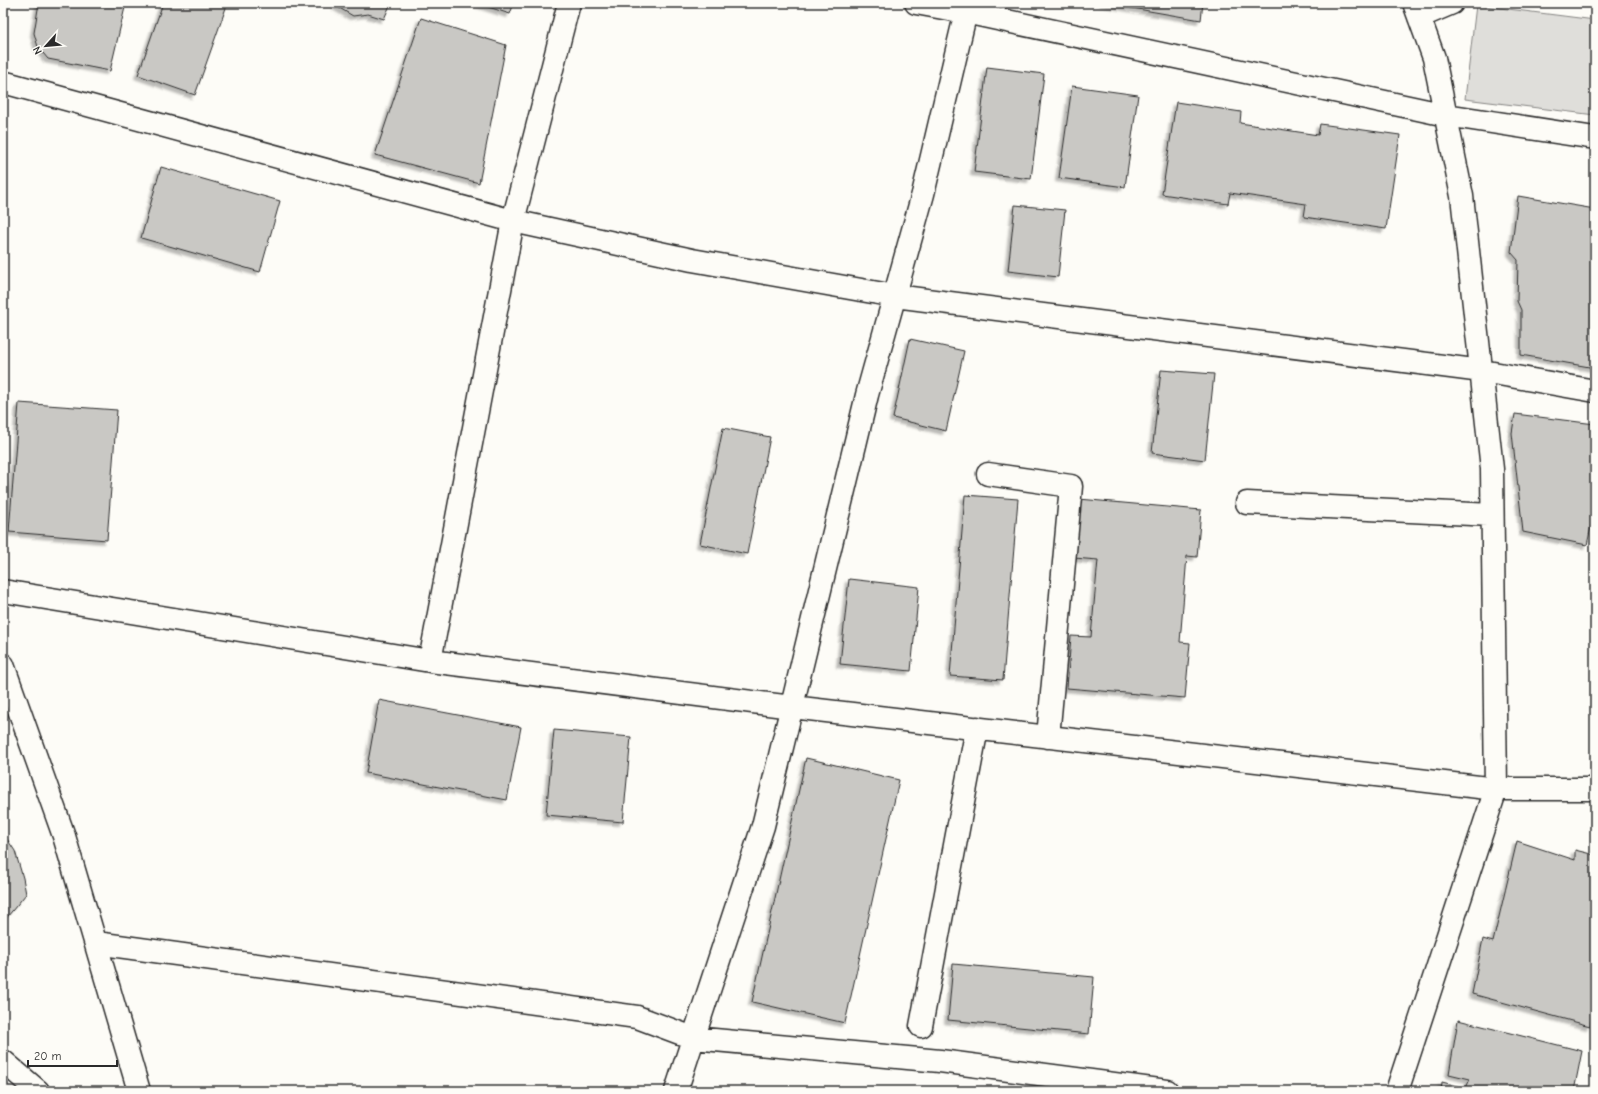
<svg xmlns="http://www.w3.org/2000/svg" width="1598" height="1094" font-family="'Comic Neue',sans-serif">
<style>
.green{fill:#dfdeda;stroke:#858482}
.building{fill:#c9c8c4;stroke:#2b2b2b;filter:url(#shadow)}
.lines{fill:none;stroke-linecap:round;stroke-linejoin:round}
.minor-casing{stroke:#2b2b2b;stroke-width:25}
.minor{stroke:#fdfcf7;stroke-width:22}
</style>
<defs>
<filter id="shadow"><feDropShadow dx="-3.5" dy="3.5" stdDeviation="1" flood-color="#0004"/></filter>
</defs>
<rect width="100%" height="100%" fill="#fdfcf7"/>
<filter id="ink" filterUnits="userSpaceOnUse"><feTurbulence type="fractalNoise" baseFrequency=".025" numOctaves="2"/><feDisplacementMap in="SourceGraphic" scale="8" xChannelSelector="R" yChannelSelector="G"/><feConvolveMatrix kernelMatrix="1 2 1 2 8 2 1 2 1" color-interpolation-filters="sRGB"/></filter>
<g filter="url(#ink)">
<path class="green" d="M1476,5L1595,20V115L1465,99Z"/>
<path class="building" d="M39,3H126L110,71L48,59L38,47L34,33Z
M163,3H222L227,5L195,95L138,75Z
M337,3H391L384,19L368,14L353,16L336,6Z
M476,3H514L510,14Z
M1103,3H1203L1201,20Z
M421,18L506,45L479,183L375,155Z
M987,67L1044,74L1031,179L974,172Z
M1072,86L1138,95L1125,187L1059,178Z
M1176,102L1241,112L1240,123L1318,135L1320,124L1400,135L1386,229L1304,217L1306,204L1230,193L1228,204L1162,194Z
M161,167L280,201L260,272L141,238Z
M1518,196L1595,209V368L1521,355V310L1517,301L1518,260L1511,252Z
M1015,205L1065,210L1058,277L1008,271Z
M910,339L964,351L946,431L893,418Z
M1161,370L1214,374L1205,460L1152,453Z
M19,403L117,410L107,540L9,532Z
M1515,414L1595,424V509L1587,545L1523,532L1512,433Z
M723,428L770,437L747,554L700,544Z
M965,495L1018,499L1003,680L950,676Z
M1079,499L1201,510L1197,557L1187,556L1180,642L1190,643L1185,698L1067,688L1071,636L1091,637L1098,560L1074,558Z
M849,579L919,587L911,671L840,664Z
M379,700L521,727L507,800L366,773Z
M554,730L631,737L623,822L546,815Z
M806,758L899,780L845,1023L752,1002Z
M3,833L15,851L23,878L26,894L3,922Z
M1517,841L1575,860V850L1595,855V1005L1590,1026L1472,994L1483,939L1493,942Z
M953,964L1094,977L1089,1034L948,1020Z
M1458,1020L1582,1051L1574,1091H1441L1442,1082L1466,1088L1470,1079L1449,1074Z"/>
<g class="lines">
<defs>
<path id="minor" d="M916,3L965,12L1446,115L1595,138
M1419,17L1452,3
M3,82L513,221L692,260L895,296L1482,371L1595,391
M988,474L1071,486L1048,737
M1247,503L1492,515
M3,591L430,661L792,707L1496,789H1595
M430,661L513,221L569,3
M3,665L64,836L139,1091
M96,943L637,1017L693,1038L940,1061L1167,1091
M921,1026L977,728
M3,1061L38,1091
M676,1091L763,826L867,395L923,194L968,3
M1397,1091L1496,789L1492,469L1462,196L1434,58L1414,3"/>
</defs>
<use href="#minor" class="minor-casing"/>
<use href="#minor" class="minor"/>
</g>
</g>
<rect width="1598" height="1094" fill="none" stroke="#fdfcf7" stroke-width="16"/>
<rect x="8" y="8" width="1582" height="1078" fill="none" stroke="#2b2b2b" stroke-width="1.5" filter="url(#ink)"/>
<g transform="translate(46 46) rotate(243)" stroke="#fdfcf7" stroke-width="3" paint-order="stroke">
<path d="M0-3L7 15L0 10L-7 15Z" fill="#2b2b2b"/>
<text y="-6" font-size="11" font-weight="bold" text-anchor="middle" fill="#2b2b2b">N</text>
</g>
<path d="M28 1060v6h89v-6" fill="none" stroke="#2b2b2b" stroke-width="2"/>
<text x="34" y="1060" font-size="12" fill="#2b2b2b" stroke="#fdfcf7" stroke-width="3" paint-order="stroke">20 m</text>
</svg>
